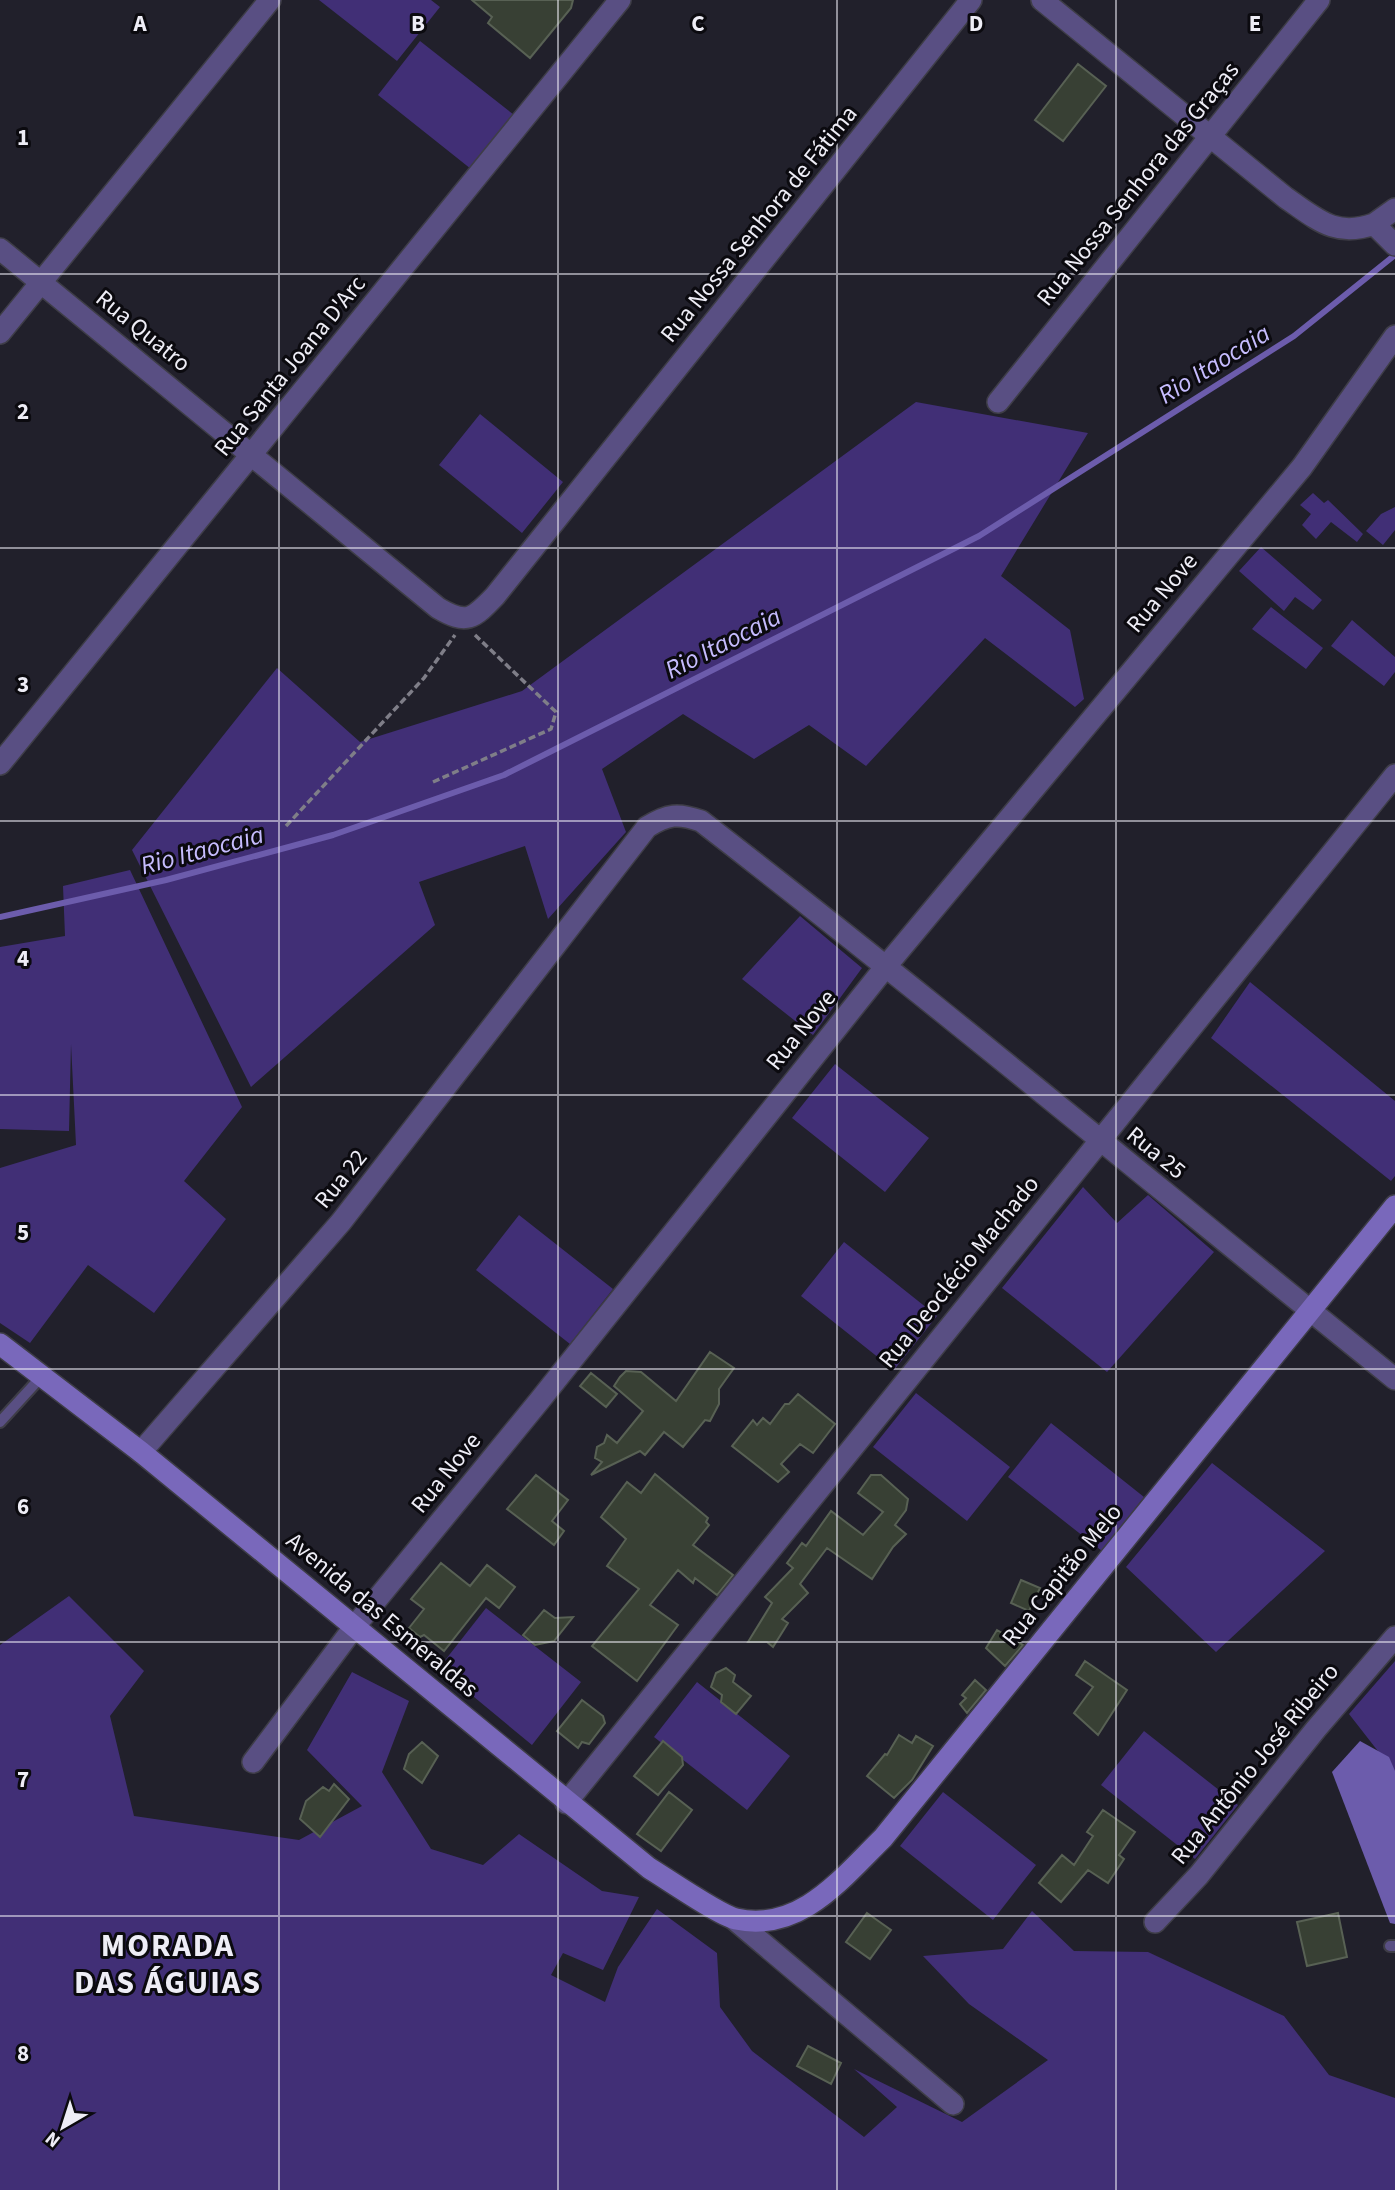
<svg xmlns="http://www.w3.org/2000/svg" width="1395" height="2190" font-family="'Source Sans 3',sans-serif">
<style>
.green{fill:#412f76}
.water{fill:#6c5cac}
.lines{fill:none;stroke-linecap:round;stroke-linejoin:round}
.stream{stroke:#6c5cac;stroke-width:6}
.building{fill:#384034;stroke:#586154;stroke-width:2}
.service-casing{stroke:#3e3d47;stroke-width:14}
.minor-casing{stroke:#3e3d47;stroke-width:24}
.secondary-casing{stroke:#3e3d47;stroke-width:24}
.path{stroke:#7f7e88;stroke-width:3.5;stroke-dasharray:7 3.5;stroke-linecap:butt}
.service{stroke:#594f83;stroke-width:10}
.minor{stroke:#594f83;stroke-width:21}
.secondary{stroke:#7968bb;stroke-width:21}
.grid{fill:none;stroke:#eeedf6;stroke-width:2;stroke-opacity:0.55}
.labels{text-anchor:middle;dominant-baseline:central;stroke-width:6;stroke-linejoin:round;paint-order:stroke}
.street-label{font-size:24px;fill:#eeedf6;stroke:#0b0a0f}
.water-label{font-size:26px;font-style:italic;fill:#c6bcfe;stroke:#0b0a0f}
.district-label{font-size:32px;font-weight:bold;letter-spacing:2px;fill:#eeedf6;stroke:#0b0a0f}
.grid-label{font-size:23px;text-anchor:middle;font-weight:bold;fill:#eeedf6;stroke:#0b0a0f;stroke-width:6;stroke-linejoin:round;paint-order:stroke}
</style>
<rect width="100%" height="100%" fill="#21202b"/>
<path class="green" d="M319,0H431L440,7L397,61Z
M420,41L514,115L471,169L378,95Z
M916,402L1088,433L1001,576L1070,630L1084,699L1075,707L985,638L866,766L809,725L754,759L683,714L602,769L626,832L548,919L525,846L419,882L435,925L251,1087L132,850L277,668L360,742L522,691Z
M480,414L563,482L522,533L439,465Z
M1313,493L1324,503L1328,500L1363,534L1357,542L1331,522L1316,539L1302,525L1311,514L1300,505Z
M1395,507V530L1383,545L1366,531L1381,514Z
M1261,547L1322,600L1313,610L1295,597L1284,611L1239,571Z
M1271,607L1323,648L1306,669L1252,629Z
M1352,620L1395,657V672L1384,686L1331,646Z
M130,870L242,1107L184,1181L226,1219L154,1313L88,1265L30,1343L0,1323V1168L76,1145L71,1044L69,1131L0,1129V947L65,936L63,886Z
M800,916L862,968L813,1035L742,979Z
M1250,982L1395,1101V1176L1391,1181L1211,1038Z
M835,1064L929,1138L885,1192L792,1118Z
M1083,1187L1117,1223L1148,1195L1214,1252L1107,1372L1002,1288Z
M519,1215L613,1289L570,1344L476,1270Z
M844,1242L937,1316L894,1370L801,1296Z
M916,1393L1010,1467L967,1521L873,1447Z
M1051,1423L1144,1497L1102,1551L1008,1477Z
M1212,1463L1325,1551L1216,1652L1126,1567Z
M69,1596L144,1671L110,1716L134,1816L299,1840L362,1806L307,1750L352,1672L409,1701L382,1772L431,1849L483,1865L519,1834L602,1891L639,1897L603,1970L563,1953L551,1975L605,2002L618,1967L657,1909L717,1953L720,2007L752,2051L864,2137L897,2107L854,2069L962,2122L1048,2060L969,2004L923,1956L1003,1949L1032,1911L1074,1951L1148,1952L1284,2016L1329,2075L1395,2098V2190H0V1645Z
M486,1608L581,1682L532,1745L439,1668Z
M1395,1661V1773L1349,1714Z
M697,1682L790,1756L747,1810L654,1737Z
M1144,1731L1238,1805L1195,1859L1101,1785Z
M943,1792L1036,1865L993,1920L900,1846Z"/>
<path class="water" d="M1360,1741L1389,1757L1395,1771V1924L1390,1923L1332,1772Z"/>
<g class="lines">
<path class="stream" d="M0,917L166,880L333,835L504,775L979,536L1294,336L1395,255"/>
</g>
<path class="building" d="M472,0H573L571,8L530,58L488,23L492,17Z
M1078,64L1106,86L1063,141L1035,120Z
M710,1352L734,1368L719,1389V1404L710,1421L705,1420L683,1447L664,1432L645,1455L640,1451L591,1475L602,1462L595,1458L597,1447L604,1443L607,1435L617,1443L643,1411L614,1386L620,1377L626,1371L641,1372L676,1401Z
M591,1373L617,1394L606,1407L580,1386Z
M798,1394L835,1424L813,1453L800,1444L781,1464L789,1472L778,1482L732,1446L753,1420L757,1425L763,1418L770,1424L785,1404H789Z
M655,1474L708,1518L706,1522L709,1525L693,1545L733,1575L717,1595L695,1578L693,1583L678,1570L650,1605L678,1625L637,1681L592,1646L639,1589L607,1566L626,1539L601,1517L627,1482L641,1493Z
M536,1475L568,1500L552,1521L564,1531L554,1545L507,1509Z
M871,1475H881L908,1499L906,1510L895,1525L906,1534L893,1547L872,1579L827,1548L800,1584L808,1593L782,1619L788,1623L773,1647L767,1642H748L772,1603L765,1597L793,1568L787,1563L802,1543L806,1546L831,1511L863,1535L883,1512L858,1493Z
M441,1563L470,1586L487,1565L515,1587L499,1608L486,1598L444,1651L424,1635L420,1637L409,1628L424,1609L411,1599Z
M1021,1580L1040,1588L1029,1611L1011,1603Z
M544,1610L555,1618L573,1617L554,1641L535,1645L523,1635Z
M997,1630L1023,1645L1005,1666L986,1648Z
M1085,1661L1127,1690L1098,1735L1074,1713L1093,1687L1076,1675Z
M726,1668L735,1675L733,1682L751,1696L736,1714L721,1702L722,1695L711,1687L716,1673Z
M975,1680L986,1690L967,1713L960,1704L966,1698L962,1695Z
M582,1700L603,1716L605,1723L589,1744L582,1742L578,1748L557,1731Z
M899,1735L912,1743L916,1736L933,1746L912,1780L894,1798L867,1776L885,1754L887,1755Z
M663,1741L682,1757L683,1765L658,1795L634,1776Z
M422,1742L438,1756L422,1783L404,1769L409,1754Z
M334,1784L349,1799L320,1837L300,1819L306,1801L323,1787L329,1791Z
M669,1792L692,1810L661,1851L637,1834Z
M1103,1810L1135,1832L1119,1855L1124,1859L1108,1883L1088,1870L1061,1902L1039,1883L1062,1855L1074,1865L1093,1836L1087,1832Z
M867,1913L891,1930L870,1959L846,1942Z
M1338,1913L1347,1957L1307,1966L1297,1922Z
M808,2046L841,2063L831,2084L797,2066Z"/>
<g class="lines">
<defs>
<path id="service" d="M0,1422L42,1376
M1390,1946H1395"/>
<path id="minor" d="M1042,0L1286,198C1317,219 1335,238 1374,224L1395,245
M1374,224L1395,209
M0,249L438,608C467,625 473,619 495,596L971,0
M0,333L270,0
M998,402L1319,0
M0,764L620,0
M141,1452L341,1222L647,827C668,814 678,813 701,821C936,1003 1164,1193 1395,1379
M253,1762L355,1626L540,1400L887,965L1302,467L1395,336
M566,1803L1395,775
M734,1919L953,2104
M1155,1922L1199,1875L1316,1729L1395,1637"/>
<path id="secondary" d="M0,1344L141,1452L649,1868C667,1879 719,1915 736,1919C800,1933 842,1878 883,1838L1395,1206"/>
</defs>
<use href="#service" class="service-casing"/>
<use href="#minor" class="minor-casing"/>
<use href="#secondary" class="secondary-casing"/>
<path class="path" d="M433,782L551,729L556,712L475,635
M286,826L424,678L455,635"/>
<use href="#service" class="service"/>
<use href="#minor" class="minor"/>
<use href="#secondary" class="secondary"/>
</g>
<path class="grid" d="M279,0V2190M558,0V2190M837,0V2190M1116,0V2190M0,274H1395M0,548H1395M0,821H1395M0,1095H1395M0,1369H1395M0,1642H1395M0,1916H1395"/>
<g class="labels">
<g class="street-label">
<text transform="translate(1138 184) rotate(-51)">Rua Nossa Senhora das Graças</text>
<text transform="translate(759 224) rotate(-51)">Rua Nossa Senhora de Fátima</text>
<text transform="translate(143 331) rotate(39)">Rua Quatro</text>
<text transform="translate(290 366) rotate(-51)">Rua Santa Joana D'Arc</text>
<text transform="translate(1162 593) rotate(-50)">Rua Nove</text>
<text transform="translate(801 1030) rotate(-51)">Rua Nove</text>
<text transform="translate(1156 1153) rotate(39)">Rua 25</text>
<text transform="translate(341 1179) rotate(-51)">Rua 22</text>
<text transform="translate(959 1272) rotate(-51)">Rua Deoclécio Machado</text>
<text transform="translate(446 1473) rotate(-51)">Rua Nove</text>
<text transform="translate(1062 1575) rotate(-51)">Rua Capitão Melo</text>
<text transform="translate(382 1615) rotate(40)">Avenida das Esmeraldas</text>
<text transform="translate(1255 1764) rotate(-51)">Rua Antônio José Ribeiro</text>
</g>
<g class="water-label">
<text transform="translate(1214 364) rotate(-32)">Rio Itaocaia</text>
<text transform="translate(723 643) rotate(-27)">Rio Itaocaia</text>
<text transform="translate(202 850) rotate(-15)">Rio Itaocaia</text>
</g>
<g class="district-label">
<text x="168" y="1946">MORADA<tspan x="168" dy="37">DAS ÁGUIAS</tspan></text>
</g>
</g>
<g class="grid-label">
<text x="140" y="31">A</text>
<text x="418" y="31">B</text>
<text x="698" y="31">C</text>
<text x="976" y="31">D</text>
<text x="1255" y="31">E</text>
<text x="23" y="145">1</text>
<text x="23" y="419">2</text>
<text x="23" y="692">3</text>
<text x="23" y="966">4</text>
<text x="23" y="1240">5</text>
<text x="23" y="1514">6</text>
<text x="23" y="1787">7</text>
<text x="23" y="2061">8</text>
</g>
<g transform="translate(63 2127) rotate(219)" stroke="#0b0a0f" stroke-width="5" paint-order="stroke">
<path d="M0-5L12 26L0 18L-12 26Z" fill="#eeedf6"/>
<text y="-10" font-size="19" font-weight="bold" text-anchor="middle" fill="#eeedf6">N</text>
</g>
</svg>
